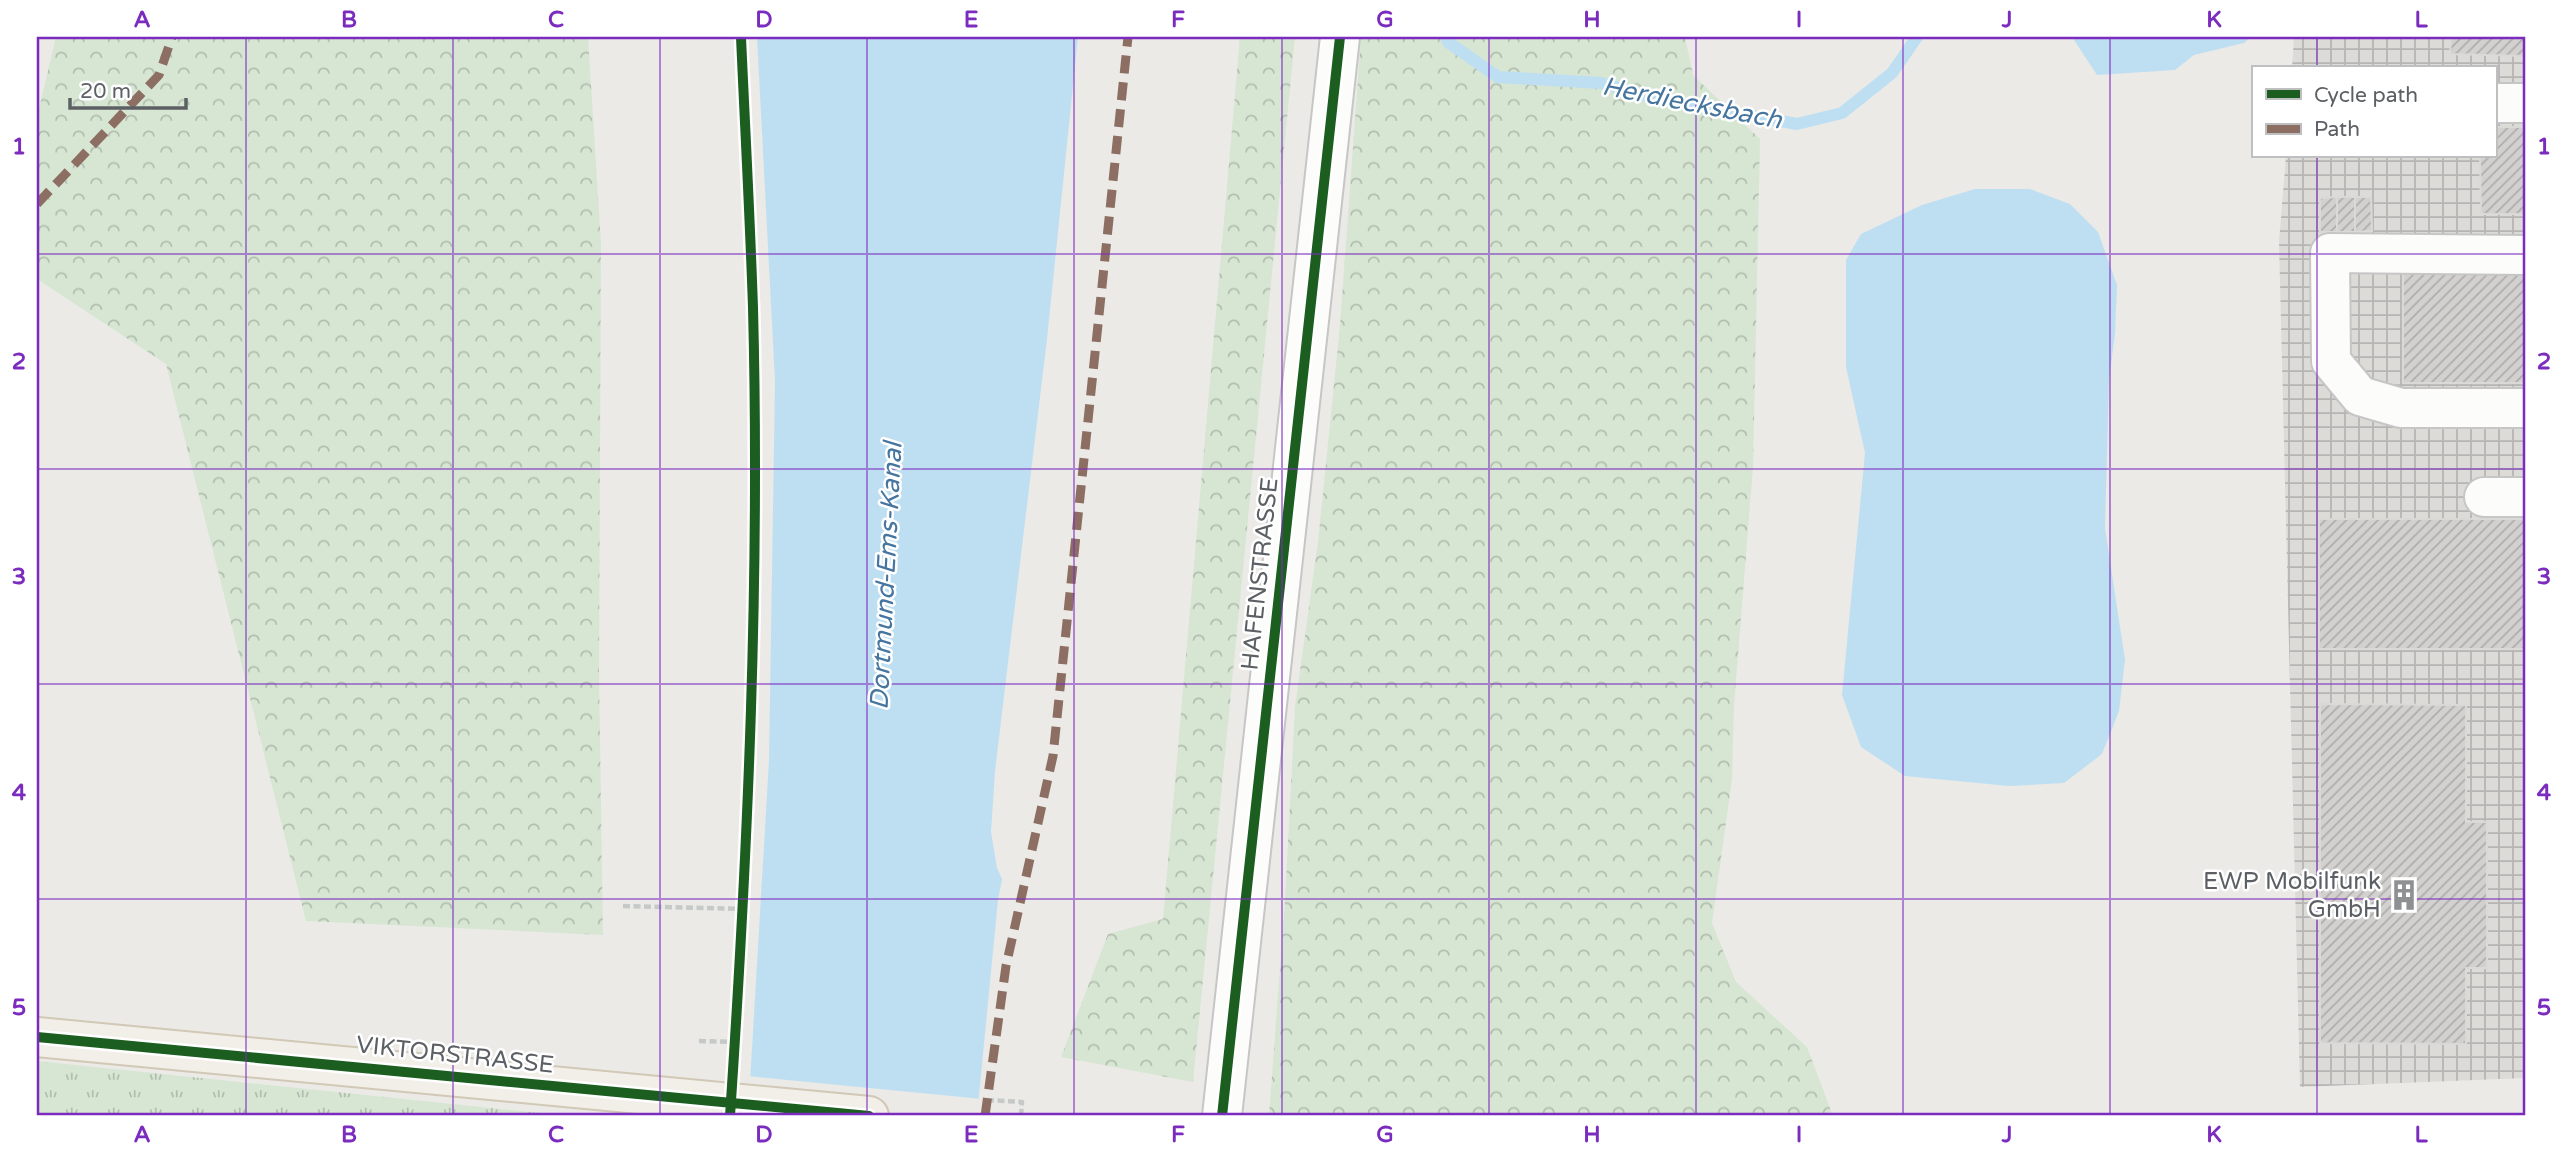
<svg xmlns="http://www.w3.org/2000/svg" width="2563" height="1153" font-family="'Varela Round',sans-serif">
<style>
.industrial{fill:url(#industrial-grid)}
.grass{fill:url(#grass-tufts)}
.forest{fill:url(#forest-crowns)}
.water{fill:#bedff2}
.pier{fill:#ebeae6}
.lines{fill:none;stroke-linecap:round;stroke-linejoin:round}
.stream{stroke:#bedff2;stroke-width:12}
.building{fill:url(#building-hatch);stroke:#dad9d6;stroke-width:2}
.minor-casing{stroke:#c6c6c6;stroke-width:42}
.major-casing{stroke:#d1c8b6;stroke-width:42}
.path{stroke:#c5cac8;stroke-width:4.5;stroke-dasharray:7 3.5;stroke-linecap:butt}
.minor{stroke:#fcfcfb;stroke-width:38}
.major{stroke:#f2efe8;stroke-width:38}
.quiet{stroke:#8d6e63;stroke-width:9;stroke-dasharray:18 9;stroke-linecap:butt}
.cycleway-casing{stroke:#fff;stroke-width:15}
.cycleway{stroke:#1b5e20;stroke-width:10}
.grid{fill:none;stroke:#7b2cbf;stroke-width:2;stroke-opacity:0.55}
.labels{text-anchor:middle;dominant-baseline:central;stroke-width:5;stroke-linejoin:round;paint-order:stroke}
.street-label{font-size:24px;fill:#5c6064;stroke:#fff}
.poi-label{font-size:24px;fill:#5c6064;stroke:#fff;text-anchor:end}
.water-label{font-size:26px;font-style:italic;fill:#4676a0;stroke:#fff}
.neatline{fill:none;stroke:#7b2cbf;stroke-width:2.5}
.grid-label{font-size:23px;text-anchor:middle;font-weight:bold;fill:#7b2cbf}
</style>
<defs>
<pattern id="industrial-grid" width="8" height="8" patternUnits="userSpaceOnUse" patternTransform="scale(1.75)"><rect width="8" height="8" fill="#dcdbd8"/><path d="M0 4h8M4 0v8" fill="none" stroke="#b6b5b3"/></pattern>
<pattern id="grass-tufts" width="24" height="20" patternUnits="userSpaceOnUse" patternTransform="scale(1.75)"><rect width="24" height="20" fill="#d6e6d3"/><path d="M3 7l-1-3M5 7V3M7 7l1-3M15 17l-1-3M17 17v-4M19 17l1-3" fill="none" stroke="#b1beaf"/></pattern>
<pattern id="forest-crowns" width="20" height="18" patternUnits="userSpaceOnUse" patternTransform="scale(1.75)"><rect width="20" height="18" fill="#d6e6d3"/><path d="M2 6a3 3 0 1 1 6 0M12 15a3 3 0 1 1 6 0" fill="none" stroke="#b1beaf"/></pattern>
<pattern id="building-hatch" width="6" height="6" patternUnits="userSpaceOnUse" patternTransform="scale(1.75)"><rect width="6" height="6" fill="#d2d1cf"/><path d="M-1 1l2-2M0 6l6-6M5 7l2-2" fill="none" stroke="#aeadac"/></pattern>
</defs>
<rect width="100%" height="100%" fill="#ebeae6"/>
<path class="industrial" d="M2294,37H2526V1078L2300,1087L2279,242L2286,156H2495V68H2292Z"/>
<path class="grass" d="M37,1061L569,1116H37Z"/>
<path class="forest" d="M56,37H588L601,244L599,674L603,935L306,921L166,364L37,279V117Z
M1240,37H1295L1193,1082L1061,1057L1108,934L1163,919Z
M1361,37H1685L1693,75L1760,139L1753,467L1734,706L1732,779L1712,923L1736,982L1807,1047L1833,1116H1269L1285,900L1295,707L1318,542L1340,325Z"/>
<path class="water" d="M757,37H1078L1047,339L995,771L991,832L997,868L1002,879L998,900L977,1116H748L769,761L775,381Z
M2072,37H2251L2244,43L2194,55L2175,70L2097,75Z
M1975,189H2030L2070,204L2098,232L2117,285L2115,334L2109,380L2105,528L2125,660L2119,711L2102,754L2064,783L2009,786L1905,776L1861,747L1842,695L1865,453L1846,367V260L1861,234L1922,205Z"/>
<path class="pier" d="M747,1076L982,1099L980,1116H745Z"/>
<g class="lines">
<path class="stream" d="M1446,37L1448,42L1498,77L1601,83L1654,98L1797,124L1842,113L1892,73L1917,37"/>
</g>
<path class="building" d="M2451,37H2526V56L2450,54Z
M2495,127H2526V214H2481L2480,156H2495Z
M2337,197H2355V232H2337Z
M2337,197V232H2320V198Z
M2355,197H2371L2372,231L2355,232Z
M2403,272L2526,273V383H2403Z
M2319,519H2526V649H2319Z
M2320,704L2466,705V822H2487V968H2466V1044L2320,1043Z"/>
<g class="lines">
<defs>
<path id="minor" d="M2495,103H2526
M2526,255L2330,253L2331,361L2360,396L2401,408H2526
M2484,497H2526
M1222,1116L1340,37"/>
<path id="major" d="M37,1037L869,1116"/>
</defs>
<use href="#minor" class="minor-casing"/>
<use href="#major" class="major-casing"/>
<path class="path" d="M623,906L743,909
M699,1041L735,1042
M987,1100L1022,1102L1021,1116"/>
<use href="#minor" class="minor"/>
<use href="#major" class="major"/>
<path class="quiet" d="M37,204L159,75L172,37
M985,1116L1006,966L1053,756L1128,37"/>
<defs>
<path id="cycleway" d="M37,1037L869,1116
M730,1116C748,848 760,577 753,308C750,218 745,127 741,37
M1222,1116L1340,37"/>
</defs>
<use href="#cycleway" class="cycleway-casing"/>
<use href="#cycleway" class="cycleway"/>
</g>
<path class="grid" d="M246,37V1116M453,37V1116M660,37V1116M867,37V1116M1074,37V1116M1282,37V1116M1489,37V1116M1696,37V1116M1903,37V1116M2110,37V1116M2317,37V68M2317,156V1116M37,254H2526M37,469H2526M37,684H2526M37,899H2526"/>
<defs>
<symbol id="building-bare" viewBox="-9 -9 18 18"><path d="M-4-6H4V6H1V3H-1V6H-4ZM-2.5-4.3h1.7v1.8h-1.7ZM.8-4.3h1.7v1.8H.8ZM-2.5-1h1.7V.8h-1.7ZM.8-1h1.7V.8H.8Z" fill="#8e9092" stroke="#fff" stroke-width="2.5" paint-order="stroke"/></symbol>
</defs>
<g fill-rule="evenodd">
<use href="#building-bare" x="2382" y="873" width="44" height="44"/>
</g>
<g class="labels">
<g class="street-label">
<text transform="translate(1260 574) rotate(-84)">HAFENSTRASSE</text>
<text transform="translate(455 1055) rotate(6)">VIKTORSTRASSE</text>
</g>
<g class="poi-label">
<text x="2381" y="881">EWP Mobilfunk<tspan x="2381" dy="28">GmbH</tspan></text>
</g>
<g class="water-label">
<text transform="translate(1692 103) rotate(11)">Herdiecksbach</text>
<text transform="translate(886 576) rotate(-87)">Dortmund-Ems-Kanal</text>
</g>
</g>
<rect width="2563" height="1153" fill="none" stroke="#ffffff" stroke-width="77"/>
<rect x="2252" y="66" width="245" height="91" fill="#ffffff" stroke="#bebfc1" stroke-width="2"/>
<rect x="2266" y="89" width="35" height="10" fill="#1b5e20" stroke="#bebfc1" stroke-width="2"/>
<text x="2314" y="102" font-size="21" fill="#5c6064">Cycle path</text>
<rect x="2266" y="124" width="35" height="10" fill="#8d6e63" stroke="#bebfc1" stroke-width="2"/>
<text x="2314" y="136" font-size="21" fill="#5c6064">Path</text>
<path d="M70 98v10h116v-10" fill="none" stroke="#5c6064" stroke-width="3.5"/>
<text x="80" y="98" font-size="21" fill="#5c6064" stroke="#ffffff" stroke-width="5" paint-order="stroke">20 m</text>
<rect x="38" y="38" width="2486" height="1076" class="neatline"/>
<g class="grid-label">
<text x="142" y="27">A</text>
<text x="349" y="27">B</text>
<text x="556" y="27">C</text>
<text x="764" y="27">D</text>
<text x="971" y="27">E</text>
<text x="1178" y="27">F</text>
<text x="1385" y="27">G</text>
<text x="1592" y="27">H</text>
<text x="1799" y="27">I</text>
<text x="2007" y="27">J</text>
<text x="2214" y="27">K</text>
<text x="2421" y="27">L</text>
<text x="19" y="154">1</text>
<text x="2544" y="154">1</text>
<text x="19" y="369">2</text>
<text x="2544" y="369">2</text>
<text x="19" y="584">3</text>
<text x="2544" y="584">3</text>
<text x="19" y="800">4</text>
<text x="2544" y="800">4</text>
<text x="19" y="1015">5</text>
<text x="2544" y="1015">5</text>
<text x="142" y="1142">A</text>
<text x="349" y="1142">B</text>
<text x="556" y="1142">C</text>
<text x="764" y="1142">D</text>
<text x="971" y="1142">E</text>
<text x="1178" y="1142">F</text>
<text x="1385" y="1142">G</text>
<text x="1592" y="1142">H</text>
<text x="1799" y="1142">I</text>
<text x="2007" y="1142">J</text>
<text x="2214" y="1142">K</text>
<text x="2421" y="1142">L</text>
</g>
</svg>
